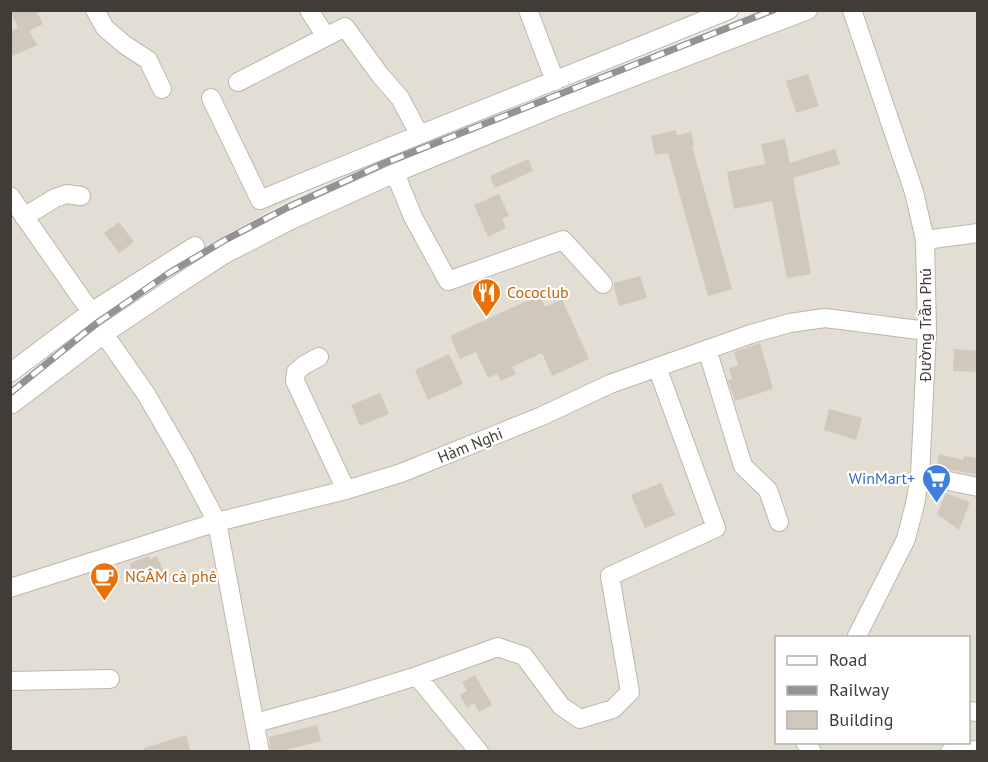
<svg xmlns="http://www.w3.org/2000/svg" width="988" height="762" font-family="'PT Sans',sans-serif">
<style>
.residential{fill:#e3ded3;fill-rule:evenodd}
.building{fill:#d0c8bb}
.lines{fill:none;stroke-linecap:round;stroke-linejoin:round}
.minor-casing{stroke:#bdb7ab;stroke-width:20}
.minor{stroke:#fff;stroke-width:18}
.rail-casing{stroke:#939393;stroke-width:7}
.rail{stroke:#fff;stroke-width:4.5;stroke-dasharray:14;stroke-linecap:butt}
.labels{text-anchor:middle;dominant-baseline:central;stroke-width:4.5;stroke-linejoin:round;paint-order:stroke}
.food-label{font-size:16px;fill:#c56008;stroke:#fff;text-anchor:start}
.street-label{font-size:16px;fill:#413c35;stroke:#fff}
.shop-label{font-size:16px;fill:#366cbe;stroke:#fff;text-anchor:end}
</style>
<rect width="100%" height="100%" fill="#f0ece4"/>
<path class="residential" d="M11,11H738L389,146L231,232L115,302L11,381Z
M806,11H977V751L11,752L10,414L200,278L346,203ZM776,638H968V742H776Z"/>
<path class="building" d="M10,10H36L43,24L29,31L37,45L10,57V32L18,28Z
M808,74L819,106L796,113L786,81Z
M676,130L677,135L691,132L694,146H692L732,289L708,296L668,153L655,155L651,136Z
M785,139L790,163L835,149L840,164L793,178L811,274L787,278L772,201L734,209L727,172L765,164L761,144Z
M528,159L533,171L495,188L490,176Z
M499,194L509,216L502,219L506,228L488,237L474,205Z
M119,222L134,242L119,253L104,233Z
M640,276L647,298L619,306L614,287V283Z
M540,295L545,307L562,299L589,359L552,376L542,353L512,367L516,374L501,381L497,374L488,378L476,352L460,359L450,336Z
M760,343L773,389L735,401L728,380L732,379L729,368L738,365L734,352Z
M954,349L978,351V372L953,371Z
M449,354L463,384L428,400L415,370Z
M380,393L389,414L360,426L351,405Z
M829,409L862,418L856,440L824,430Z
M939,454L963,460L964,456L978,458V475L937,467Z
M661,483L675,515L645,528L631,495Z
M946,493L970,502L959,530L937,514Z
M148,556L150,559L157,556L165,574L138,585L129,564Z
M475,675L492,705L479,712L474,703L467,708L460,695L467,691L462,682Z
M317,725L321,741L278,752H271L269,737Z
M186,735L191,752H145L144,748Z"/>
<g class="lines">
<defs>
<path id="minor" d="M95,10L105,28L125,45L148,60L162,89
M309,10L326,37
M528,10L555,81
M852,10L914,192L925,240L927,331L920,475L915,504L906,539L856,638
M238,82L345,27L380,75L400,98L419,134
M211,98L260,200C416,135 573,74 729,10
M395,173L413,217L448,281L563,240L603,284
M10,196L91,312
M24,217L55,198L67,194L81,196
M925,240L978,233
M104,334L146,394L182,456L217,522L260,752
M707,349L743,466L768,490L779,522
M319,357L304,365L296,372L295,381L346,490
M10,373L91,312L195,246
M12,404L104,334L174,287L225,254L291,220L395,173L560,105L808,10
M920,475L978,487
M10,588L217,522L346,490L401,473L542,416L610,384L751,334L790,323L825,318L927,331
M417,676L498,647L524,656L561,706L580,719L613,709L630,692L610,576L716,528L657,367
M10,681L110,679
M968,711L978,712
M255,723L336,701L417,676L479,752
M805,742L812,752
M950,752L978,750"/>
</defs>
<use href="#minor" class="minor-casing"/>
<use href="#minor" class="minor"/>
<defs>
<path id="rail" d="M10,393L97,323L169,273L225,240L286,208L385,163L773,10"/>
</defs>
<use href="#rail" class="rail-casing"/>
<use href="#rail" class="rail"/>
</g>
<defs>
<symbol id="restaurant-pin" viewBox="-11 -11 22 30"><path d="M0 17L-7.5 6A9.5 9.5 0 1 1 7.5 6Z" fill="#e8710a" stroke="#fff"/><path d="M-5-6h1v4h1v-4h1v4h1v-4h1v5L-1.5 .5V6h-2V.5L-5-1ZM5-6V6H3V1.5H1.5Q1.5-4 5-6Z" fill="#fff"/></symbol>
<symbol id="supermarket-pin" viewBox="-11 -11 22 30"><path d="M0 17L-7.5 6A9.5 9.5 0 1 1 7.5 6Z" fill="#3f7fe0" stroke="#fff"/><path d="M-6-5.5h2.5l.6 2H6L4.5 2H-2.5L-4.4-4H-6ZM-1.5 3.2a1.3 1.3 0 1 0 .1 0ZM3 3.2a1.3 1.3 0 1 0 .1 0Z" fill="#fff"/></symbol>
<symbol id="cafe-pin" viewBox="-11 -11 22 30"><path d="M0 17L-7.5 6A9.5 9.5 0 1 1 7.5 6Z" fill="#e8710a" stroke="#fff"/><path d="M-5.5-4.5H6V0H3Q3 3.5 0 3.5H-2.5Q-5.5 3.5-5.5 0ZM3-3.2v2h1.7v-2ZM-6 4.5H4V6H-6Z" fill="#fff"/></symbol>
</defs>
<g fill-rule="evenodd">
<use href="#restaurant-pin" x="470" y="276" width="33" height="45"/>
<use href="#supermarket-pin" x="920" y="462" width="33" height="45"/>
<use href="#cafe-pin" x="88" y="560" width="33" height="45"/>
</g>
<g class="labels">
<g class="food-label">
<text x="507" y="292">Cococlub</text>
<text x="125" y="576">NGÂM cà phê</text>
</g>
<g class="street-label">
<text transform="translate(925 325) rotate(-90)">Đường Trần Phú</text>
<text transform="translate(470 445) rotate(-22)">Hàm Nghi</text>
</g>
<g class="shop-label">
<text x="915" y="478">WinMart+</text>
</g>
</g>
<rect width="988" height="762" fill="none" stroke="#413c35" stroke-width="24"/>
<rect x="775" y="636" width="195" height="108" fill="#ffffff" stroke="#b3b1ae" stroke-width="1.5"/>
<rect x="787" y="656" width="30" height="9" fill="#ffffff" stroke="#b3b1ae" stroke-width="1.5"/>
<text x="829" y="666" font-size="18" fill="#413c35">Road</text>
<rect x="787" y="686" width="30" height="9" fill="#939393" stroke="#b3b1ae" stroke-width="1.5"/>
<text x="829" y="696" font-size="18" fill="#413c35">Railway</text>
<rect x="787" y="711" width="30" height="18" fill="#d0c8bb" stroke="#b3b1ae" stroke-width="1.5"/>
<text x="829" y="726" font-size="18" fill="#413c35">Building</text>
</svg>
